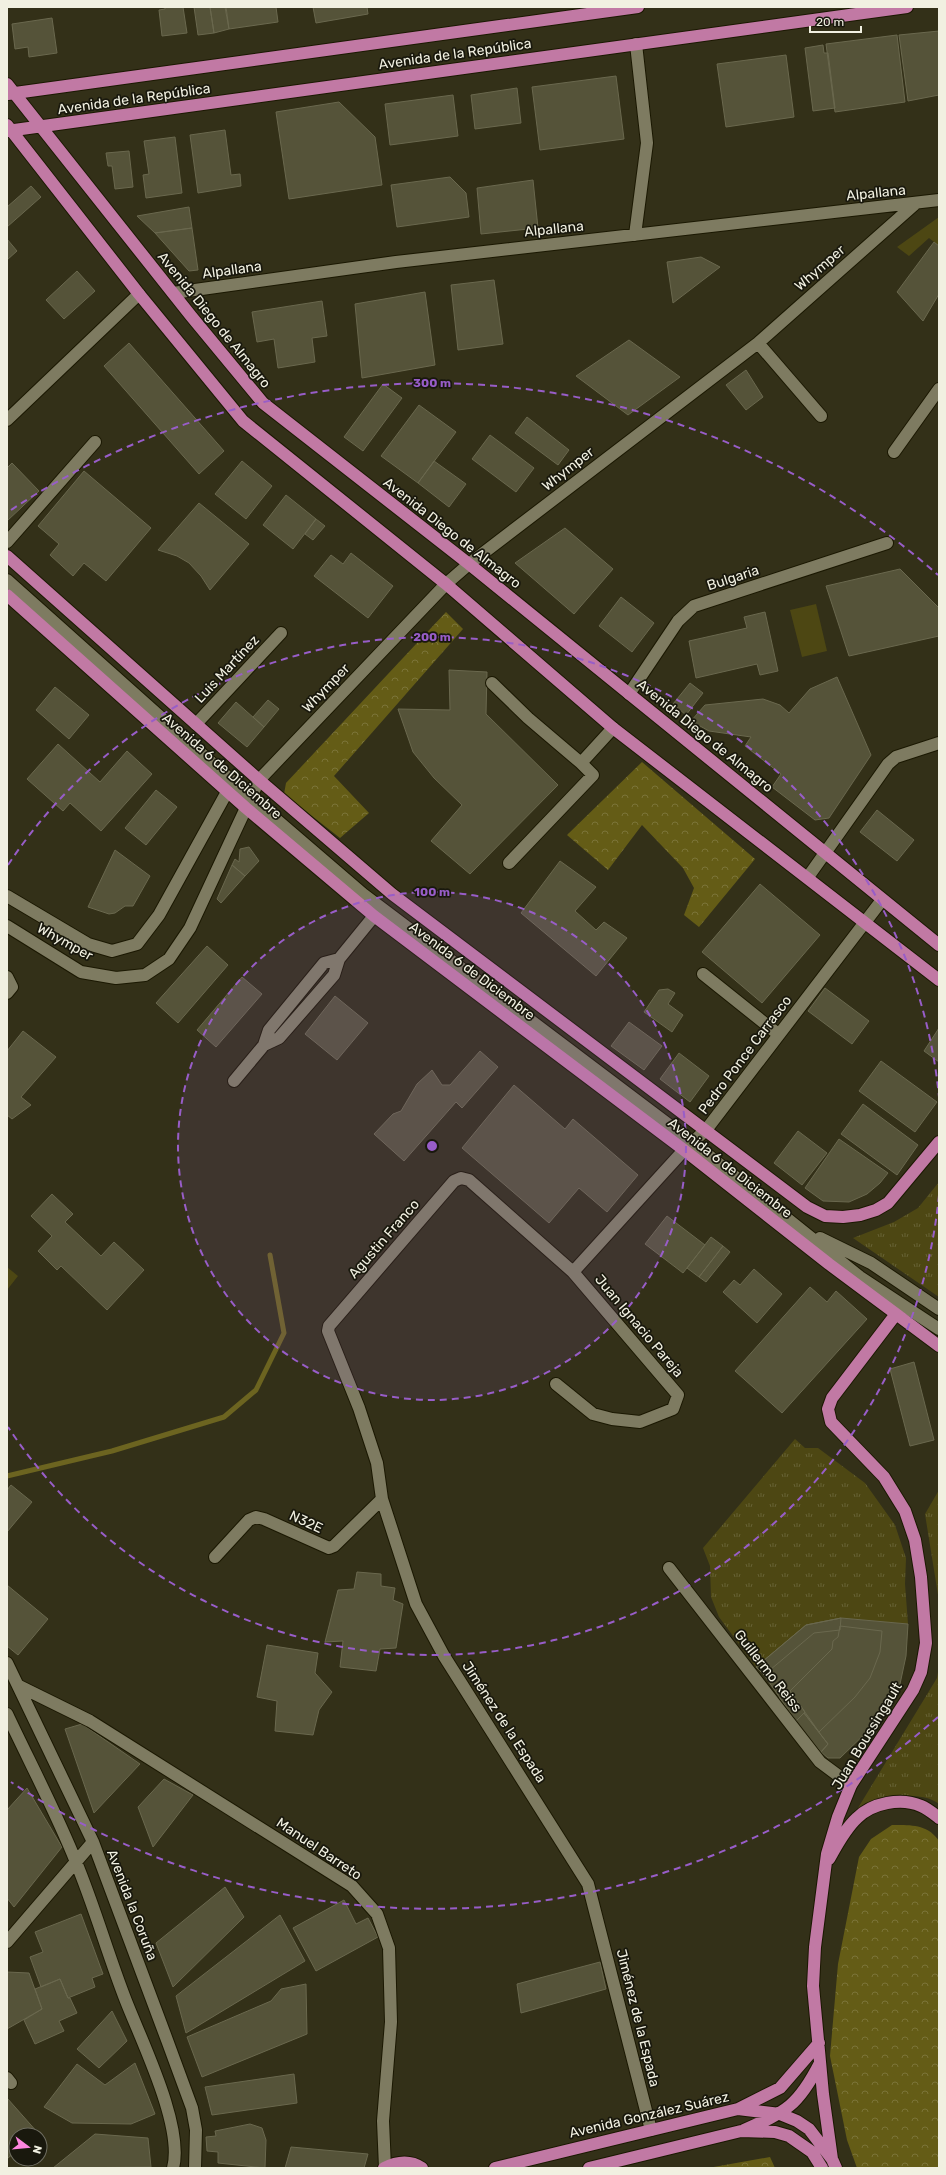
<svg xmlns="http://www.w3.org/2000/svg" width="946" height="2175" font-family="Rubik,sans-serif">
<style>
.grass{fill:url(#grass-tufts)}
.forest{fill:url(#forest-crowns)}
.garden{fill:#4d4713}
.lines{fill:none;stroke-linecap:round;stroke-linejoin:round}
.stream{stroke:#6c6420;stroke-width:5}
.building{fill:#555339;stroke:#6a684e}
.minor-casing{stroke:#1b1802;stroke-width:14}
.major-casing{stroke:#1b1802;stroke-width:14}
.minor{stroke:#7e7b61;stroke-width:12}
.major{stroke:#c179a4;stroke-width:12}
.ring{fill:none;stroke:#985dc8;stroke-width:2;stroke-dasharray:7 5}
.labels{text-anchor:middle;dominant-baseline:central;stroke-width:3.5;stroke-linejoin:round;paint-order:stroke}
.street-label{font-size:14px;fill:#f1f0e1;stroke:#19180d}
.centre{fill:#985dc8;stroke:#19180d;stroke-width:2}
.ring-label{font-size:12px;text-anchor:middle;font-weight:bold;fill:#985dc8;stroke:#19180d;stroke-width:3.5;stroke-linejoin:round;paint-order:stroke}
</style>
<defs>
<pattern id="grass-tufts" width="24" height="20" patternUnits="userSpaceOnUse"><rect width="24" height="20" fill="#4d4713"/><path d="M3 7l-1-3M5 7V3M7 7l1-3M15 17l-1-3M17 17v-4M19 17l1-3" fill="none" stroke="#676235"/></pattern>
<pattern id="forest-crowns" width="20" height="18" patternUnits="userSpaceOnUse"><rect width="20" height="18" fill="#645c16"/><path d="M2 6a3 3 0 1 1 6 0M12 15a3 3 0 1 1 6 0" fill="none" stroke="#7b7438"/></pattern>
</defs>
<rect width="100%" height="100%" fill="#333018"/>
<path class="grass" d="M939,1182V1297L853,1238L894,1222L918,1208Z
M795,1439L805,1448H818L865,1483L895,1525L906,1558L905,1584L908,1624L841,1618L806,1625L756,1667L719,1617L711,1597L710,1566L703,1548Z
M939,1490V1601L925,1514Z
M939,1666V1804C917,1787 882,1802 858,1808L937,1678Z"/>
<path class="forest" d="M446,612L463,629L334,776L369,813L340,838L284,794L286,783Z
M642,762L755,859L699,927L684,915L694,888L683,868L642,825L608,870L567,835Z
M892,1825C910,1825 928,1824 939,1841V2168H857L847,2140L830,2056L838,1964L859,1857L871,1839Z
M770,2157L775,2168H708Z"/>
<path class="garden" d="M939,217V246L929,238L909,256L897,247Z
M816,604L827,651L802,657L790,610Z
M7,1267L18,1276L7,1290Z"/>
<g class="lines">
<path class="stream" d="M7,1476L112,1451L224,1417L256,1390L284,1333L270,1255"/>
</g>
<path class="building" d="M165,7H183L187,33L162,36L159,10L165,9Z
M194,7H210L214,33L198,35Z
M210,7H225L229,29L214,33Z
M226,7H276L278,22L229,29Z
M313,7H367L368,14L316,23Z
M52,18L57,53L29,57L28,47L15,49L12,24Z
M939,31V95L908,101L899,35Z
M897,35L905,102L835,112L826,44Z
M823,45L824,53H828L835,108L813,111L805,48Z
M786,55L794,117L726,127L717,64Z
M616,76L624,139L540,150L532,87Z
M517,88L521,123L475,129L471,95Z
M453,95L458,136L390,145L385,104Z
M339,102L375,137L382,185L289,199L276,112Z
M225,130L231,175L240,174L241,186L198,193L190,135Z
M175,137L182,193L146,198L143,175L149,174L144,141Z
M129,151L133,187L115,189L112,166H108L106,153Z
M450,177L466,193L469,217L397,227L391,185Z
M533,180L538,228L481,234L477,188Z
M31,186L41,197L7,227V207Z
M189,207L192,228L155,233L137,216Z
M192,228L198,270L189,271L155,233Z
M7,239L17,251L7,260Z
M934,242L939,246V294L923,321L897,292Z
M701,257L720,267L673,303L667,262Z
M77,271L95,291L64,319L46,300Z
M494,280L503,344L458,350L451,285Z
M425,292L435,365L362,378L355,304Z
M322,301L327,336L312,338L315,362L278,368L274,339L257,342L252,312Z
M629,340L680,377L628,415L576,376Z
M129,343L224,451L199,474L104,366Z
M746,370L763,397L746,410L726,385Z
M383,384L402,398L363,451L344,437Z
M419,405L456,432L418,483L381,456Z
M527,417L569,450L558,465L515,433Z
M490,435L534,468L516,492L472,459Z
M242,461L272,486L246,519L215,494Z
M434,461L466,484L449,507L418,483Z
M12,463L39,491L7,521V468Z
M84,471L151,528L106,581L84,563L73,576L50,555L59,544L38,526Z
M286,495L316,519L293,549L263,525Z
M199,503L249,544L210,590L201,576L189,563L177,556L158,550Z
M316,519L325,526L313,540L305,534Z
M565,528L613,569L574,614L515,563Z
M351,553L393,586L368,618L314,576L331,555L343,564Z
M900,569L939,608V636L849,656L826,586Z
M621,597L654,623L632,652L599,626Z
M765,612L778,671L760,675L757,664L696,678L689,641L747,628L744,617Z
M449,670L487,672L486,714L558,785L470,874L431,841L462,805L434,778L413,752L398,709L450,710Z
M837,677L871,755L829,818L815,820L772,787L781,774L745,746L751,737L709,731L691,721L705,705L763,699L780,705L789,713L810,689Z
M690,683L703,693L686,715L673,704Z
M55,687L89,715L69,739L36,710Z
M268,700L279,709L264,727L253,717Z
M236,702L264,727L247,747L218,723Z
M58,744L100,782L127,751L152,774L101,831L70,803L63,811L27,779Z
M156,790L177,807L146,845L125,828Z
M877,810L914,840L897,861L860,832Z
M249,847L259,861L245,876L232,865L235,859L239,862L240,849Z
M115,850L150,876L133,906H125L115,913L109,914L88,907Z
M560,861L596,887L575,911L596,930L604,922L627,938L596,976L521,913Z
M232,865L245,876L221,903L217,899Z
M760,884L820,935L762,1003L702,952Z
M207,946L228,965L178,1023L156,1003Z
M242,977L262,994L216,1047L197,1030Z
M825,988L869,1021L852,1044L808,1011Z
M668,989L675,993L668,1004L683,1015L672,1032L644,1012L659,990Z
M335,996L368,1023L337,1060L305,1034Z
M629,1022L662,1046L644,1070L611,1046Z
M939,1028V1062L924,1051Z
M23,1031L56,1057L21,1097L31,1105L12,1119L7,1115V1051Z
M480,1051L498,1067L462,1108L456,1102L404,1161L374,1134L393,1114L401,1111L417,1084L432,1070L442,1085H450Z
M679,1053L709,1076L690,1102L660,1079Z
M881,1061L937,1102L915,1132L859,1091Z
M514,1085L565,1129L573,1119L638,1175L607,1212L579,1188L549,1223L462,1148Z
M863,1104L918,1145L897,1175L841,1134Z
M798,1131L827,1153L802,1185L774,1163Z
M839,1139L888,1173L880,1183L867,1194L849,1202L823,1201L805,1188Z
M52,1194L73,1214L65,1222L101,1256L114,1242L144,1270L107,1310L61,1266L57,1270L38,1251L52,1236L31,1216Z
M667,1216L705,1245L683,1273L645,1244Z
M711,1237L723,1246L699,1277L687,1268Z
M723,1246L730,1252L706,1282L699,1277Z
M754,1269L782,1294L757,1323L723,1292L734,1280L740,1285Z
M810,1287L827,1302L836,1291L867,1319L782,1413L735,1371Z
M914,1362L934,1440L910,1446L890,1369Z
M11,1485L32,1502L7,1532V1490Z
M357,1572L381,1574V1586L395,1588L393,1600L403,1604L396,1648L380,1649L376,1671L340,1667L343,1641L325,1642L338,1590L354,1589Z
M7,1585L48,1619L18,1655L7,1646Z
M841,1618L908,1624L906,1656L900,1684L892,1701L875,1724L840,1758H828L821,1752L828,1744L804,1713L796,1721L764,1675L756,1667L806,1625Z
M841,1618L840,1630L814,1633L764,1675L756,1667L806,1625Z
M840,1626L882,1631L880,1652L870,1678L855,1697L819,1732L790,1691L832,1649L833,1641L838,1637Z
M267,1645L318,1653L315,1673L332,1692L319,1710L313,1735L275,1731L277,1701L257,1697Z
M790,1691L805,1712L796,1721L779,1698Z
M804,1713L828,1744L821,1752L796,1721Z
M82,1724L140,1764L94,1813L65,1729Z
M164,1779L193,1795L153,1847L138,1807Z
M27,1788L62,1847L14,1907L7,1898V1810Z
M225,1887L244,1917L173,1987L156,1943Z
M344,1900L356,1924L368,1918L378,1937L316,1971L293,1928Z
M81,1914L103,1974L92,1978L95,1987L68,1998L60,1979L41,1987L30,1957L43,1952L35,1932Z
M280,1915L305,1961L186,2033L176,1996Z
M600,1962L606,1989L521,2013L517,1984Z
M7,1972L29,1973L42,2009L7,2029Z
M60,1979L68,1998H70L77,2013L59,2021L64,2031L35,2044L24,2020L42,2009L35,1989Z
M306,1984L307,2034L202,2077L187,2037L271,2001L281,1989Z
M112,2011L127,2041L99,2068L77,2049Z
M135,2063L155,2114L131,2124L72,2123L44,2107L77,2064L105,2085Z
M294,2074L297,2103L212,2115L205,2087Z
M7,2098L38,2133L35,2135H16V2151L7,2159Z
M250,2124L262,2128L266,2140L265,2168L218,2163V2152L207,2151L206,2137L216,2136L215,2131Z
M95,2134L148,2138L151,2167L53,2168Z
M291,2147L368,2154L364,2168H285Z"/>
<g class="lines">
<defs>
<path id="minor" d="M635,235L647,143L636,44
M173,293L396,262L939,200
M758,343L821,416
M7,420L139,294
M894,452L939,389
M7,542L95,442
M7,580L250,797L363,894L693,1143L860,1277L939,1329
M492,683L528,718L581,763L613,728
M629,694L678,621L694,606L887,543
M196,724L281,633
M509,863L593,775L581,763
M808,877L888,764L896,757L939,743
M7,896L88,944L112,951L137,944L159,915L227,792L237,789
M7,926L81,972L116,978L145,975L169,959L190,928L259,780L446,584L469,564L758,343L915,204
M703,974L778,1034
M7,977L12,987L7,993
M264,1045L279,1038L334,975L339,959L374,916
M234,1081L264,1045L269,1030L324,963L339,959
M820,1238L871,1263L939,1309
M573,1272L684,1150L706,1130L882,900
M556,1384L593,1414L612,1419L640,1422L673,1409L678,1395L573,1272L469,1180L461,1178L454,1181L329,1326L328,1331L359,1408L377,1463L382,1499L416,1604L444,1656L588,1884L651,2130
M215,1557L249,1520L256,1517L264,1519L329,1548L334,1546L382,1499
M669,1568L820,1762L851,1785
M7,1663L93,1842L167,2040L192,2108L196,2130L195,2168
M19,1686L90,1721L352,1886L377,1914L389,1948L391,2022L383,2121L385,2168
M7,1714C30,1763 56,1812 76,1862C95,1908 108,1955 126,2001C142,2042 184,2127 173,2168
M7,1942L93,1842
M7,2078L11,2083"/>
<path id="major" d="M7,84L191,316L263,403L469,564L939,945
M8,94L638,7
M7,125L139,294L243,421L446,584L613,728L939,980
M7,131L907,7
M7,556L259,780L392,894L807,1207L825,1216L843,1217L860,1215L876,1210L888,1203L939,1142
M7,595L246,808L374,916L684,1150L829,1264L939,1346
M829,1859C837,1845 845,1829 857,1818C872,1803 901,1797 921,1806C927,1808 934,1814 939,1818
M738,2109L780,2088L819,2043
M744,2130C787,2111 798,2106 820,2063
M832,2159L823,2094L813,1986L815,1947L827,1854L838,1817L851,1785L913,1690L921,1672L926,1643L921,1577L915,1540L905,1511L884,1477L831,1422L828,1409L832,1398L896,1314
M384,2168C396,2162 410,2160 422,2168
M495,2168L738,2109L780,2114L797,2121L809,2129L832,2159L836,2168
M589,2168L741,2131L775,2132L789,2136L812,2152L822,2168"/>
</defs>
<use href="#minor" class="minor-casing"/>
<use href="#major" class="major-casing"/>
<use href="#minor" class="minor"/>
<use href="#major" class="major"/>
</g>
<circle cx="432" cy="1146" r="254" fill="#985dc8" fill-opacity=".12"/>
<g class="ring">
<circle cx="432" cy="1146" r="254"/>
<path d="M939 1195A509 509 0 0 1 8 1427M8 865A509 509 0 0 1 939 1097"/>
<path d="M938 1717A763 763 0 0 1 11 1782M11 510A763 763 0 0 1 938 575"/>
</g>
<g class="labels">
<g class="street-label">
<text transform="translate(455 54) rotate(-8)">Avenida de la República</text>
<text transform="translate(134 99) rotate(-8)">Avenida de la República</text>
<text transform="translate(876 193) rotate(-6)">Alpallana</text>
<text transform="translate(554 229) rotate(-6)">Alpallana</text>
<text transform="translate(820 268) rotate(-41)">Whymper</text>
<text transform="translate(232 270) rotate(-8)">Alpallana</text>
<text transform="translate(214 320) rotate(51)">Avenida Diego de Almagro</text>
<text transform="translate(568 469) rotate(-38)">Whymper</text>
<text transform="translate(452 533) rotate(38)">Avenida Diego de Almagro</text>
<text transform="translate(733 578) rotate(-18)">Bulgaria</text>
<text transform="translate(227 669) rotate(-47)">Luis Martínez</text>
<text transform="translate(326 688) rotate(-46)">Whymper</text>
<text transform="translate(705 736) rotate(39)">Avenida Diego de Almagro</text>
<text transform="translate(222 766) rotate(41)">Avenida 6 de Diciembre</text>
<text transform="translate(65 942) rotate(29)">Whymper</text>
<text transform="translate(472 971) rotate(37)">Avenida 6 de Diciembre</text>
<text transform="translate(745 1055) rotate(-53)">Pedro Ponce Carrasco</text>
<text transform="translate(730 1168) rotate(38)">Avenida 6 de Diciembre</text>
<text transform="translate(384 1239) rotate(-49)">Agustin Franco</text>
<text transform="translate(639 1326) rotate(50)">Juan Ignacio Pareja</text>
<text transform="translate(306 1522) rotate(25)">N32E</text>
<text transform="translate(768 1671) rotate(52)">Guillermo Reiss</text>
<text transform="translate(504 1722) rotate(57)">Jiménez de la Espada</text>
<text transform="translate(867 1736) rotate(-59)">Juan Boussingault</text>
<text transform="translate(319 1849) rotate(34)">Manuel Barreto</text>
<text transform="translate(132 1905) rotate(69)">Avenida la Coruña</text>
<text transform="translate(638 2018) rotate(76)">Jiménez de la Espada</text>
<text transform="translate(649 2115) rotate(-13)">Avenida González Suárez</text>
</g>
</g>
<circle cx="432" cy="1146" r="6" class="centre"/>
<g class="ring-label">
<text x="432" y="387">300 m</text>
<text x="432" y="641">200 m</text>
<text x="432" y="896">100 m</text>
</g>
<rect width="946" height="2175" fill="none" stroke="#f1f0e1" stroke-width="16"/>
<g transform="translate(28 2147) rotate(106)"><circle r="19" fill="#19180d" stroke="#6f6e62"/>
<path d="M0-3L7 15L0 10L-7 15Z" fill="#fe85e0"/>
<text y="-6" font-size="11" font-weight="bold" text-anchor="middle" fill="#f1f0e1">N</text>
</g>
<path d="M810 26v6h51v-6" fill="none" stroke="#f1f0e1" stroke-width="2"/>
<text x="816" y="26" font-size="12" fill="#f1f0e1" stroke="#19180d" stroke-width="3" paint-order="stroke">20 m</text>
</svg>
